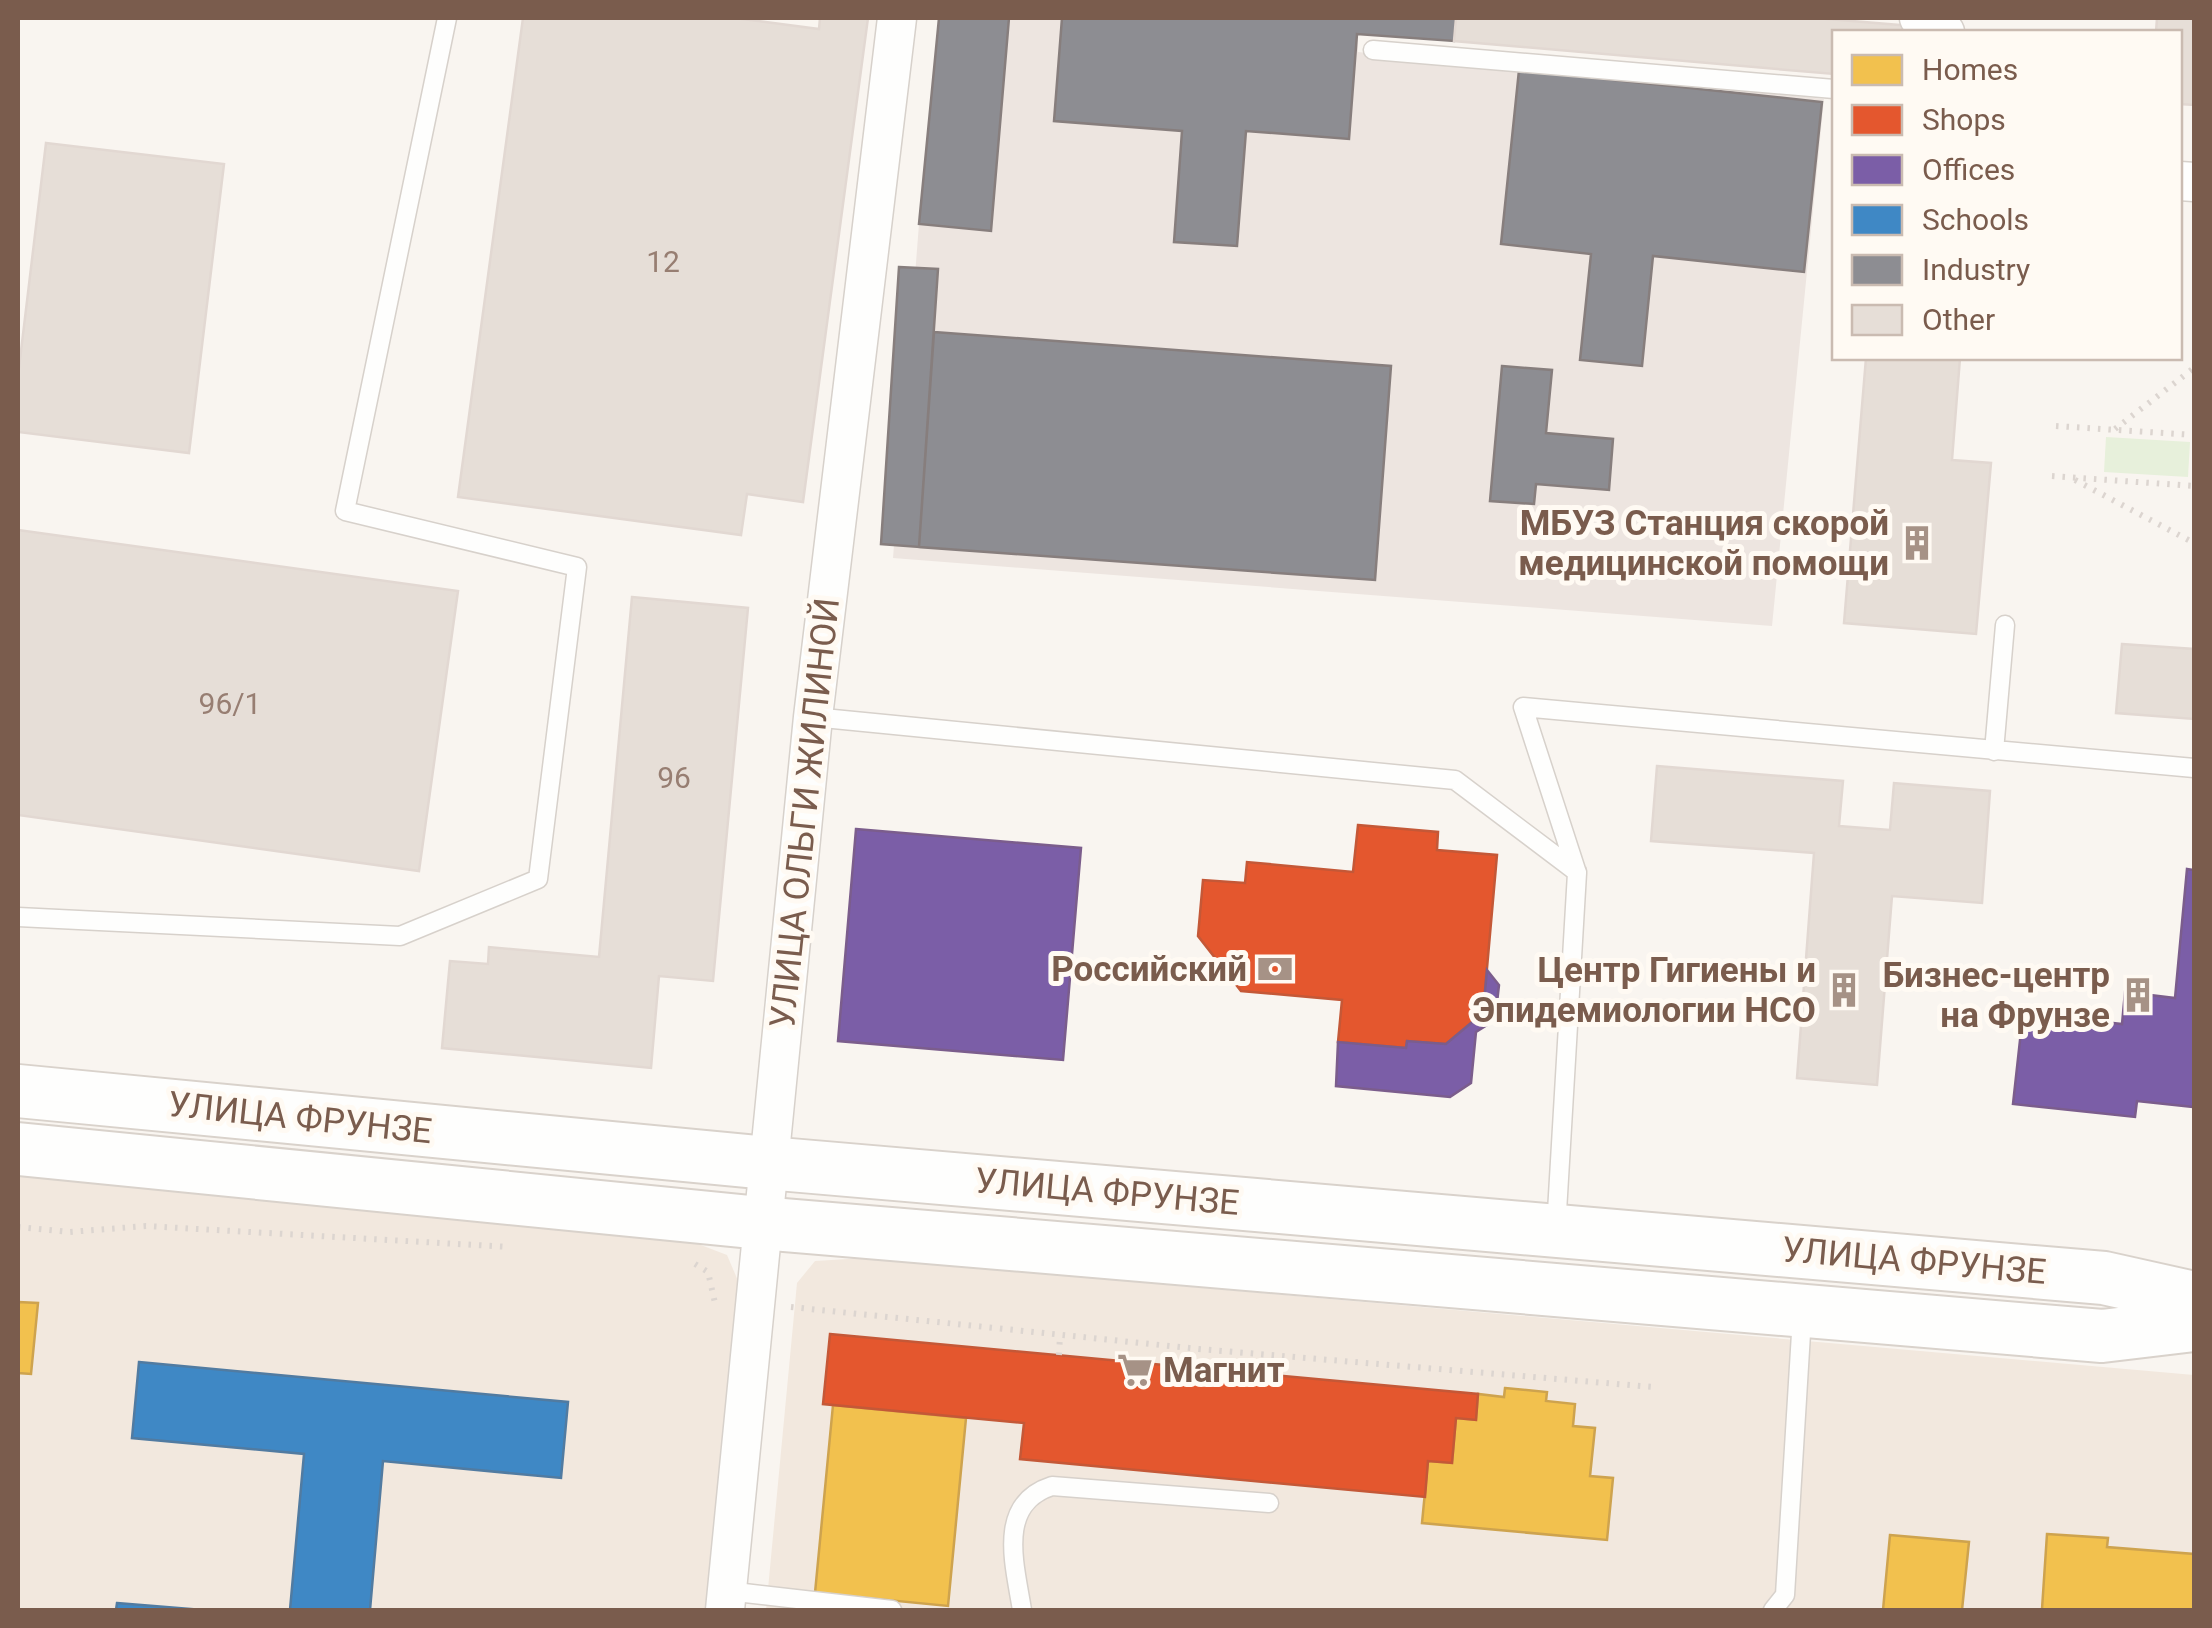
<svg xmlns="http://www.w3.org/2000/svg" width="2212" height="1628" font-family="Roboto,sans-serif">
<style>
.residential{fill:#f2e8de}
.industrial{fill:#ede5e0}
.green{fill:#e7f0db}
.homes{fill:#f2c14e;stroke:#cea34e;stroke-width:2.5}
.shops{fill:#e4572e;stroke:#c45837;stroke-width:2.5}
.offices{fill:#7b5ea7;stroke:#7b5d8c;stroke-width:2.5}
.schools{fill:#3f88c5;stroke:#517ba1;stroke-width:2.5}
.industry{fill:#8d8d92;stroke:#877e7d;stroke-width:2.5}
.building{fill:#e6ded7;stroke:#e2d8d2;stroke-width:2.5}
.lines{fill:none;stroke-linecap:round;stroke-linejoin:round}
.service-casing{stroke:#d7d1cb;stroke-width:21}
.minor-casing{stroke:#d7d1cb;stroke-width:41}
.secondary-casing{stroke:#d9d2cb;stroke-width:56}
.path{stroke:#dcd5d0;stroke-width:6;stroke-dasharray:2.5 8;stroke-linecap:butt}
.service{stroke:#fefefd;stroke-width:18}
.minor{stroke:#fefefd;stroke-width:38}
.secondary{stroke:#fefefd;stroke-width:52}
.labels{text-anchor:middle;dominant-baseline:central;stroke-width:10;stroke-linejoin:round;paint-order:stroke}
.number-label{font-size:30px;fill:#977e72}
.poi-label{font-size:35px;font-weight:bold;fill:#7a5c4d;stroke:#fffaf3;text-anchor:end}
.street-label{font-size:35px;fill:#7a5c4d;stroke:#fffaf3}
</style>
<rect width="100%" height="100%" fill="#f9f5f0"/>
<path class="residential" d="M18,1176L693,1242L727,1255L745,1297L717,1610H18Z
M864,1258L2194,1375V1610H766L797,1283L815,1261Z"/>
<path class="industrial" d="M1009,18H1358V52L1824,99L1772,626L893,558L919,224L991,231Z"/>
<path class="green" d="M2106,437L2190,442L2188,477L2104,472Z"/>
<path class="homes" d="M18,1302L38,1303L31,1374L18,1373Z
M1505,1388L1547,1392L1546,1401L1575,1404L1573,1426L1595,1428L1590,1476L1613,1478L1607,1540L1422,1523L1428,1461L1452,1463L1456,1418L1476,1420L1478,1394L1504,1397Z
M833,1405L966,1418L948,1606L815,1593Z
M2047,1534L2108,1538L2107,1547L2194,1554V1610L2042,1609Z
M1890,1535L1969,1542L1962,1610H1883Z"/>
<path class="shops" d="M1358,825L1438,832L1437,850L1497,855L1483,1013L1446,1044L1407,1041L1406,1048L1338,1042L1342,1000L1241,991L1198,936L1203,880L1245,883L1247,862L1353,872Z
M830,1334L1478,1394L1476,1420L1456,1418L1452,1463L1428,1461L1425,1497L1020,1459L1024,1423L823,1404Z"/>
<path class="offices" d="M856,829L1081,848L1063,1060L838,1041Z
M2187,869L2194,870V1107L2137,1101L2135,1117L2013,1104L2023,1013L2122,1024L2125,992L2175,998Z
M1487,970L1499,985L1495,1020L1476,1032L1471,1083L1450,1097L1336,1086L1338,1042L1406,1048L1407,1041L1446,1044L1483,1013Z"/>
<path class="schools" d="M139,1362L568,1402L561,1478L383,1461L370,1610H290L304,1454L132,1438Z
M117,1603L203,1610H116Z"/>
<path class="industry" d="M939,18H1009L991,231L919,224Z
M1062,18H1456L1454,41L1357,34L1349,139L1246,131L1237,246L1174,242L1182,131L1054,121Z
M1519,70L1822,102L1804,272L1653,256L1642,366L1580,360L1591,254L1501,244Z
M899,267L938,269L919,547L881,544Z
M934,332L1391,366L1375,580L919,547Z
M1502,366L1552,370L1546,433L1613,439L1609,490L1536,484L1534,504L1490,501Z"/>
<path class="building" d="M523,18H735L819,29L820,18H868L803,502L747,494L741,535L458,497Z
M1456,18H1816L1923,27L1922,32H1834V74L1454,41Z
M2157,18H2194V105L2180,104V32H2156Z
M46,143L224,164L189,453L18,432V376Z
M1866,358H1960L1952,460L1991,463L1976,634L1844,623Z
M18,530L458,591L419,871L18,815Z
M632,597L748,608L713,981L659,976L651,1068L442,1048L450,961L488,964L489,947L599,957Z
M2122,644L2194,649V719L2116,713Z
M1657,766L1843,781L1839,826L1890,830L1894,783L1990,791L1982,903L1892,896L1877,1085L1797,1078L1814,853L1651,841Z"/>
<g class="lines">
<defs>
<path id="service" d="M1373,50L1834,89
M813,717L1455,780L1577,872
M1994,751L2005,625
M18,917L400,936L538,879L577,567L345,511L447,18
M1556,1229L1577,873L1523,707L2194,768
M727,1591L892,1610
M1022,1610C1015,1565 996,1504 1052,1486L1269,1503
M1773,1610L1785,1595L1802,1317"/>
<path id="minor" d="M1919,18L1945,32
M2180,181L2194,182
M725,1610L813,717L897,18"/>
<path id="secondary" d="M18,1091L767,1163L2104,1278L2194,1298
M18,1149L761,1223L2102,1336L2194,1325"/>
</defs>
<use href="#service" class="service-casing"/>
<use href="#minor" class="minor-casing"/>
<use href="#secondary" class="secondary-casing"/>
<path class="path" d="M2056,426L2194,435
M2115,429L2194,368
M2052,476L2194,486
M2075,480L2194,543
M18,1227L69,1232L146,1226L510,1247
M695,1264L708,1272L715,1303
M791,1307L1199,1349L1653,1387
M1059,1355L1060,1335"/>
<use href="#service" class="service"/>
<use href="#minor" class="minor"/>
<use href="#secondary" class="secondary"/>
</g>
<defs>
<symbol id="building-bare" viewBox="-9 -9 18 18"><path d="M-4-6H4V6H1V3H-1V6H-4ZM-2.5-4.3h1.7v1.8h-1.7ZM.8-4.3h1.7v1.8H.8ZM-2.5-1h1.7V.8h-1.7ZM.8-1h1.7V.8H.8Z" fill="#a69286" stroke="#fffaf3" stroke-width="2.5" paint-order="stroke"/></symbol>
<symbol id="bank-bare" viewBox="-9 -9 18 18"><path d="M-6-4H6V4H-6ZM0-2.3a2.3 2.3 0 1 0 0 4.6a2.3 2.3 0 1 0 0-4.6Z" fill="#a69286" stroke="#fffaf3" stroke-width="2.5" paint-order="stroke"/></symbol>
<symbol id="supermarket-bare" viewBox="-9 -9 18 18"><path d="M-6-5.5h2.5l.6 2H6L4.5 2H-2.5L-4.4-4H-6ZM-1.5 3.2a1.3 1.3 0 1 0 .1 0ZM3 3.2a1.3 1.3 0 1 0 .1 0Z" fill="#a69286" stroke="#fffaf3" stroke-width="2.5" paint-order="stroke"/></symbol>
</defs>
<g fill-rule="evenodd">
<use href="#building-bare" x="1892" y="518" width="50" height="50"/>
<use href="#bank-bare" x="1250" y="944" width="50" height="50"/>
<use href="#building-bare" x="1819" y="965" width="50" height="50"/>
<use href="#building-bare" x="2113" y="970" width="50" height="50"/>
<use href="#supermarket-bare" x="1110" y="1345" width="50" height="50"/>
</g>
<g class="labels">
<g class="number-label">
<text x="663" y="261">12</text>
<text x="230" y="703">96/1</text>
<text x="674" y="777">96</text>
</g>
<g class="poi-label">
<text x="1889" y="523">МБУЗ Станция скорой<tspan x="1889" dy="40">медицинской помощи</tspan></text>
<text x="1247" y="969">Российский</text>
<text x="1816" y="970">Центр Гигиены и<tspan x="1816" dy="40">Эпидемиологии НСО</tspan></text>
<text x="2110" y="975">Бизнес-центр<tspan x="2110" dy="40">на Фрунзе</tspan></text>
<text x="1163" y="1370" text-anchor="start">Магнит</text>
</g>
<g class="street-label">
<text transform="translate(805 813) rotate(-84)">УЛИЦА ОЛЬГИ ЖИЛИНОЙ</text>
<text transform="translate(300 1118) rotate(6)">УЛИЦА ФРУНЗЕ</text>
<text transform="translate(1107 1192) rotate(5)">УЛИЦА ФРУНЗЕ</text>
<text transform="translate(1914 1261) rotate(5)">УЛИЦА ФРУНЗЕ</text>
</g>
</g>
<rect width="2212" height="1628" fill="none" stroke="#7a5c4d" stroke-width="40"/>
<rect x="1832" y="30" width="350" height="330" fill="#fffaf3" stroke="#cabbb1" stroke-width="2.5"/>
<rect x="1852" y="55" width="50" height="30" fill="#f2c14e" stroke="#cabbb1" stroke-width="2.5"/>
<text x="1922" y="80" font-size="30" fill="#7a5c4d">Homes</text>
<rect x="1852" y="105" width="50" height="30" fill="#e4572e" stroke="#cabbb1" stroke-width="2.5"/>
<text x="1922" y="130" font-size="30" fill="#7a5c4d">Shops</text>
<rect x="1852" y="155" width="50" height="30" fill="#7b5ea7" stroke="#cabbb1" stroke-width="2.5"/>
<text x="1922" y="180" font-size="30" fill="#7a5c4d">Offices</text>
<rect x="1852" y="205" width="50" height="30" fill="#3f88c5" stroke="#cabbb1" stroke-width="2.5"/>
<text x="1922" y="230" font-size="30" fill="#7a5c4d">Schools</text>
<rect x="1852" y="255" width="50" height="30" fill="#8d8d92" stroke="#cabbb1" stroke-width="2.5"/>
<text x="1922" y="280" font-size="30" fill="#7a5c4d">Industry</text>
<rect x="1852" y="305" width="50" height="30" fill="#e6ded7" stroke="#cabbb1" stroke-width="2.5"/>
<text x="1922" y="330" font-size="30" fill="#7a5c4d">Other</text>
</svg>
